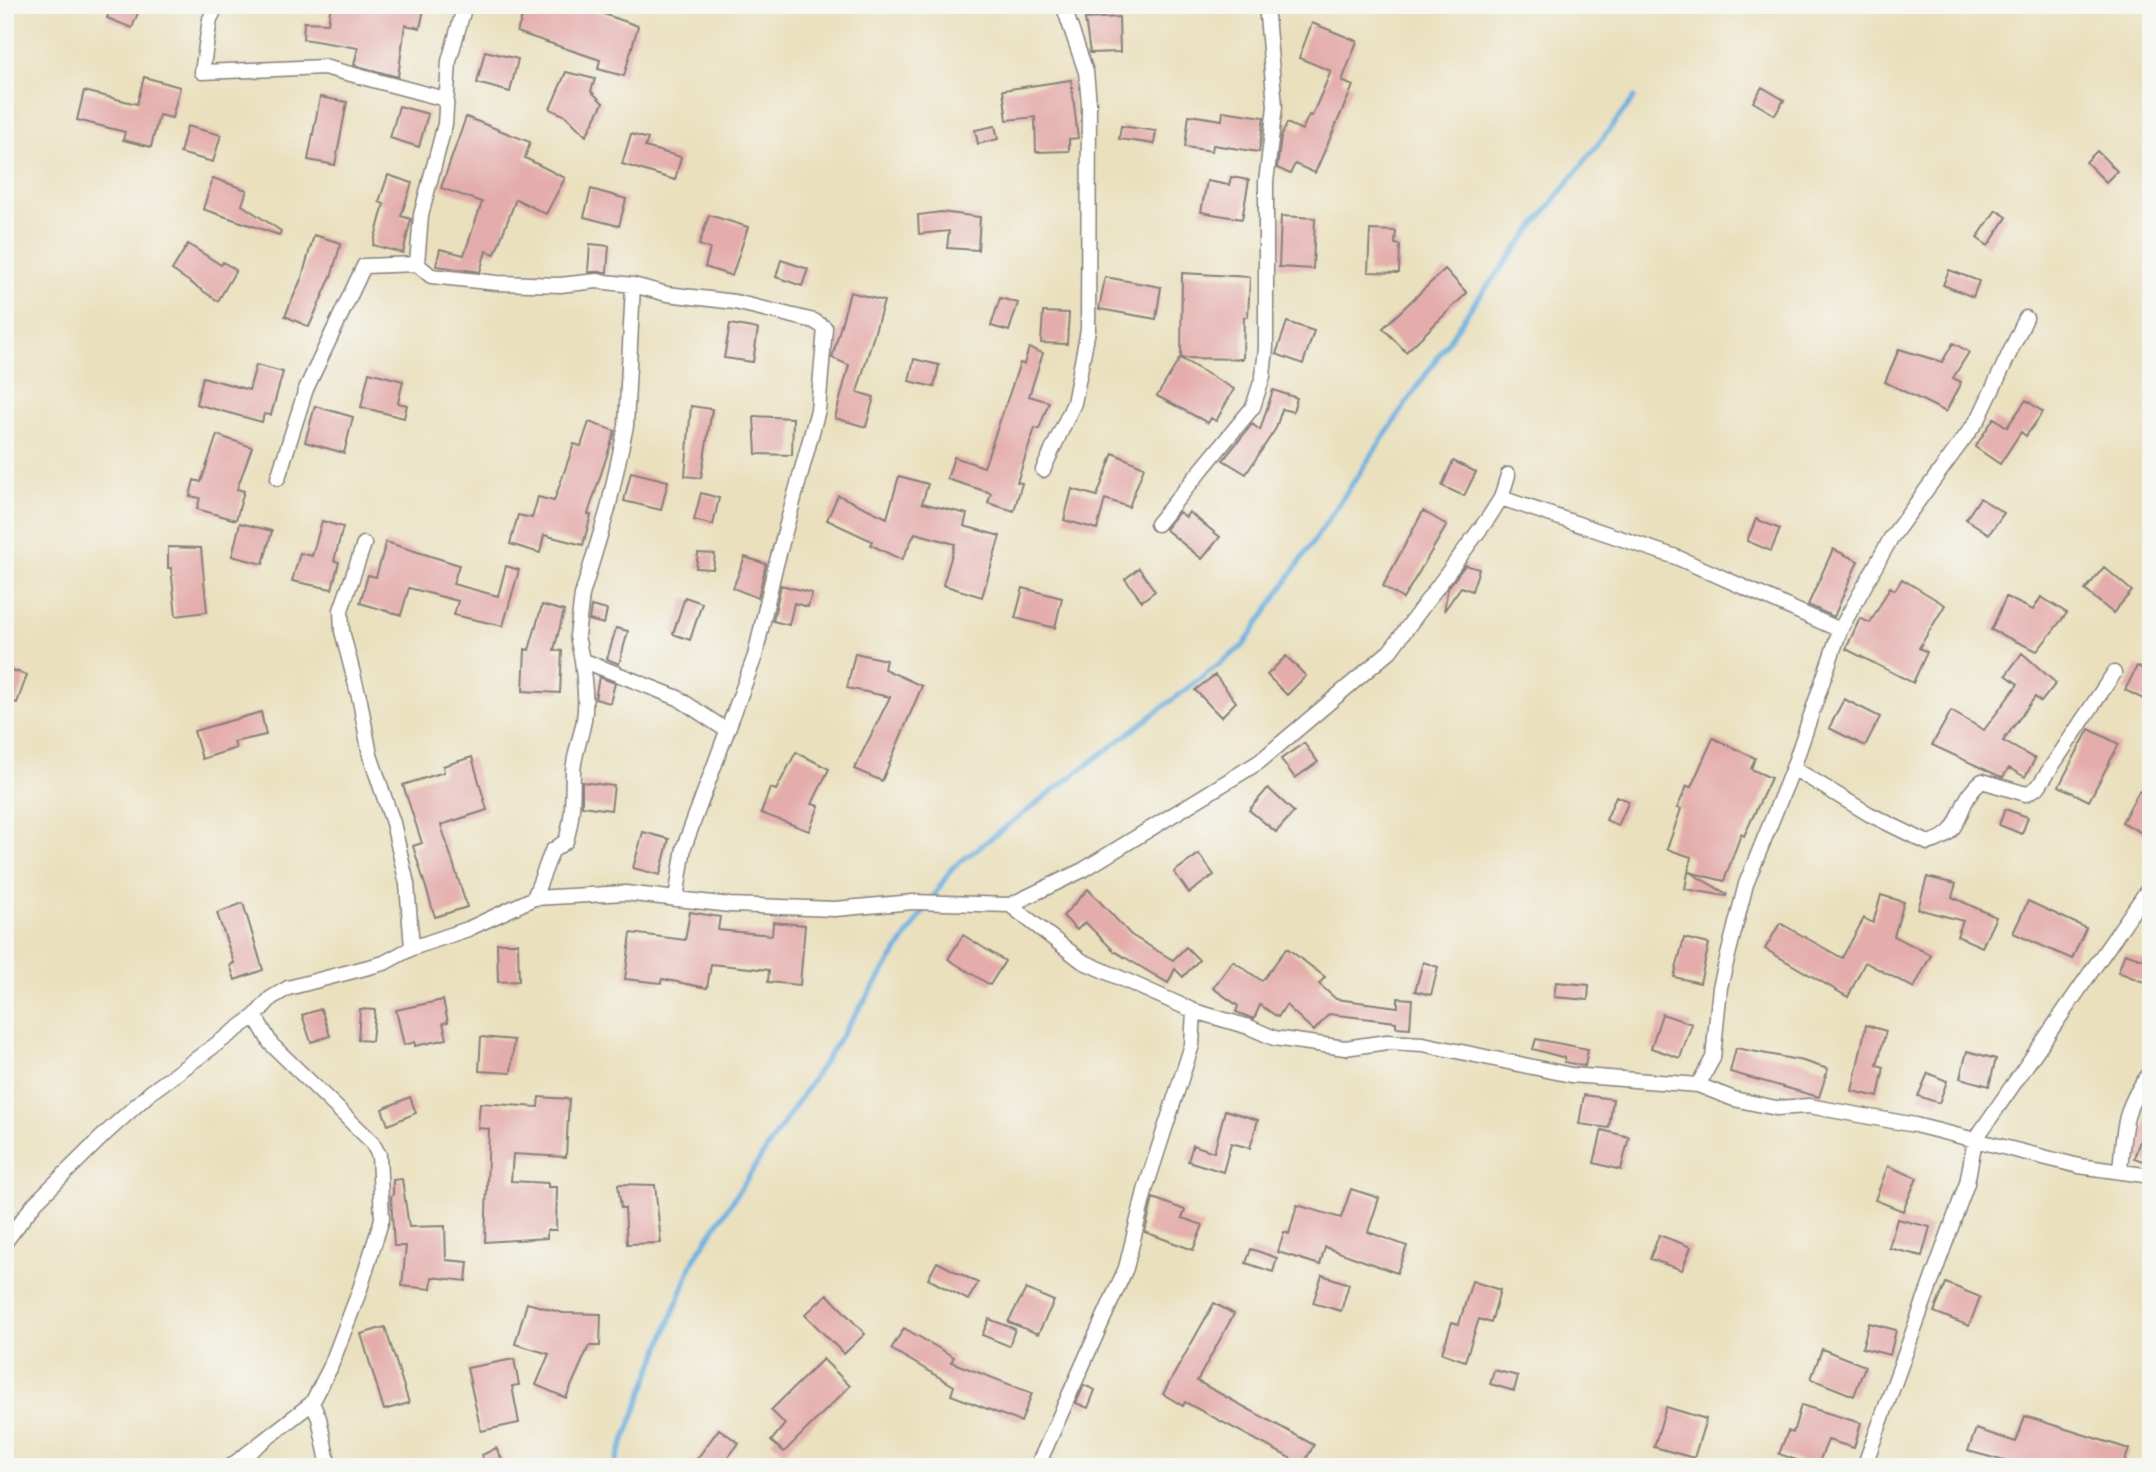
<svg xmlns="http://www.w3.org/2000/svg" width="2156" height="1472" font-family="'Gochi Hand',sans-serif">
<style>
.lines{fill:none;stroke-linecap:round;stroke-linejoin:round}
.stream{stroke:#6bb2e2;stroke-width:5}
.building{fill:#e4adab}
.street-casing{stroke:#86817c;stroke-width:17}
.street{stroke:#fff;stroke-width:14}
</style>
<rect width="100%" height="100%" fill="#f6f6f2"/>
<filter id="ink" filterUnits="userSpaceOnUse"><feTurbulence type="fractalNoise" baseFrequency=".0143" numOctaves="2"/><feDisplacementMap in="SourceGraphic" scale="14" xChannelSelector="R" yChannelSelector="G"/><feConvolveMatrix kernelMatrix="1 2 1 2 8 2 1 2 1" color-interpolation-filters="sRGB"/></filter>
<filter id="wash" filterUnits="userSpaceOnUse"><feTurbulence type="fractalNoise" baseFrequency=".00686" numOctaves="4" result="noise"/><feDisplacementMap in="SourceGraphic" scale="28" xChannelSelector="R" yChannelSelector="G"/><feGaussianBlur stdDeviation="1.57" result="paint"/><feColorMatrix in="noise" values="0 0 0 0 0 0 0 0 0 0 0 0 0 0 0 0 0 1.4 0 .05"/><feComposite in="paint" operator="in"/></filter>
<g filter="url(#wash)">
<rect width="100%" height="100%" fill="#eae0bd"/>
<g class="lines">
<path class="stream" d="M614,1467L694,1259L952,868L1243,646L1472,306L1634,98"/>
</g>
<g id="blocks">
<path class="building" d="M111,5H141L132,28L107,18Z
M331,5H373L408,11L409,5H425L420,28L405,25L398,77L354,65L358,48L303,39L304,22L328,23Z
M526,5H578L638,26L624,76L598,69L600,60L517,32Z
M1119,17L1120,52L1090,53L1085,19Z
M1312,23L1357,41L1342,81L1353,86L1315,173L1295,164L1290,174L1277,168L1281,137L1287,123L1302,130L1309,115L1312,116L1331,71L1299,58Z
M485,51L518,59L510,92L477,83Z
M566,72L595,79L591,91L603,103L586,136L566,116L550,109Z
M144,77L180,87L172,118L159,115L151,147L123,140L125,132L77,120L84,91L137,104Z
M1071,80L1078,138L1069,139V151L1036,152L1035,117L1007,120L1003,90Z
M1762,87L1784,100L1775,115L1753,102Z
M320,97L347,102L335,165L308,160Z
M399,106L428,114L419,147L390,138Z
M1223,111L1264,117L1259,152L1213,145L1212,151L1185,147L1189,115L1222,120Z
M466,117L530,142L525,158L565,178L546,214L516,199L495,254L486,251L480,272L436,266L440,249L464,255L482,202L441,188Z
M187,126L221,135L213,162L180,153Z
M995,126L998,139L978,144L975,130Z
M1121,126L1156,131L1154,144L1119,139Z
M631,134L648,139L645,147L681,157L675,180L622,164Z
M2097,151L2117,171L2106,182L2086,162Z
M388,175L412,183L401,216L411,219L403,253L373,245L384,204L379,202Z
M1231,177L1249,180L1242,219L1201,212L1207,181L1229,185Z
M213,178L247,190L242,205L281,231L279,235L203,209Z
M591,189L626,199L619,226L584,217Z
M1996,210L2007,217L1988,246L1977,238Z
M941,212L980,217L978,250L947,248L949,231L919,234L918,215Z
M709,215L748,227L732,276L705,267L710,249L699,245Z
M1281,216L1315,218L1313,269L1279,267Z
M1370,230L1396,231L1395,244L1400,245L1399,273L1368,272Z
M314,235L341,243L332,274L309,327L285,316L302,277Z
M188,244L221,265L223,262L236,270L218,301L172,270Z
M590,244L609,246L607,272H588Z
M781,260L808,269L802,286L776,277Z
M1445,269L1467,293L1406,352L1383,328Z
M1949,270L1979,281L1973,297L1943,285Z
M1182,273L1250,277L1248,317H1244L1243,359L1181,358Z
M1105,277L1161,287L1156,319L1099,309Z
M850,292L884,301L857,392L874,397L866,427L835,418L849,365L832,358Z
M1000,298L1018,303L1009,331L991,326Z
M1043,312L1069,313L1067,344L1041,343Z
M1287,322L1314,331L1303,364L1276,354Z
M730,324L758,329L753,362L724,358Z
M1953,343L1969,352L1953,378L1961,382L1946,412L1885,382L1899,349L1942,362Z
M1029,348L1043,353L1029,396L1049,402L1039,429L1035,428L1017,482L1022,483L1014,511L988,503L991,493L947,479L954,457L984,467L1020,363L1024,364Z
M1180,358L1234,389L1216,421L1211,418L1208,423L1157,396Z
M914,359L939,365L934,387L909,381Z
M256,365L283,372L271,415L264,414L262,422L196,404L203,377L249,390Z
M369,372L403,381L398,403L407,405L404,418L361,407Z
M1273,390L1297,398L1293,412L1282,409L1276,428L1246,474L1223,460L1252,424L1260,430Z
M2026,400L2043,412L2026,436L2021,432L2000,464L1975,447L1994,418L2007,427Z
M315,406L353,417L344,453L305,442Z
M691,406L712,409L701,478L685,476Z
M754,416L793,418L792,455L756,454Z
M589,422L615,431L588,514L591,515L583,545L544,535L540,553L510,544L518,515L532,518L538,497L554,501L574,444L581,446Z
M217,435L252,447L237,489L244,491L236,520L197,509L200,498L190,496L194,480L201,482Z
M1113,453L1144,467L1129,507L1105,499L1097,529L1064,520L1072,489L1097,496Z
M1453,461L1476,472L1464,496L1442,486Z
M631,472L668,481L661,510L624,501Z
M899,476L928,484L922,503L967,514L964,526L1000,536L982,597L943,585L955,544L915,533L902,560L871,545L872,541L827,520L838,495L887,518Z
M701,493L719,498L713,525L694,520Z
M1980,498L2004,513L1989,534L1966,519Z
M1423,511L1447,525L1403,599L1383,586Z
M1179,512L1186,517L1189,512L1220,537L1202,559L1165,529Z
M1756,519L1780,529L1771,551L1747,541Z
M322,521L343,527L334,561L339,562L332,589L292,581L300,553L312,556Z
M240,523L272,531L263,564L232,556Z
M386,542L459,565L453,584L498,596L506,566L519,570L503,626L454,615L458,601L409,588L401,615L360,603L368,575L376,577Z
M168,547L201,548L207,612L176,616L171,568H168Z
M1833,549L1858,561L1834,617L1808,605Z
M698,553L715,554L713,569L696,568Z
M745,557L766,564L758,598L733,588Z
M1465,565L1479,569L1472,591L1461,587L1444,611L1448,588Z
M2104,567L2132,591L2113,613L2085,590Z
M1139,568L1155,591L1142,601L1125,579Z
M1902,579L1945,605L1919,648L1927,652L1913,683L1846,649L1860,618L1870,623L1890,587L1895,590Z
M781,585L812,593L808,607L794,603L789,625L773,621Z
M1023,588L1062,598L1055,628L1015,618Z
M685,597L702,603L690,640L673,634Z
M2006,597L2033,610L2041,597L2067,613L2037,651L1991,630Z
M542,605L564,611L554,650L562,651L560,693L523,691L525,649L529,650Z
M591,606L607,610L604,624L589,620Z
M616,628L628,631L619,664L607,659Z
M855,653L886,660L884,669L922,686L882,781L854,769L890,697L847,688Z
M2022,653L2056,683L2041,702L2035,697L2003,741L2035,759L2025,777L2009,768L2003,777L1997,775L1932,745L1951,711L1984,730L2018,684L2006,675Z
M1286,656L1306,676L1287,695L1267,675Z
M2137,666L2151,672V703L2125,690Z
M5,668L27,675L17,703L5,699Z
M1215,675L1236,702L1221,717L1195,690Z
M599,677L615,683L610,703L595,699Z
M1844,699L1880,717L1865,746L1829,728Z
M261,712L266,735L234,742L236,748L202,759L194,731Z
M2089,729L2119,744L2089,801L2059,786Z
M1713,738L1755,758L1751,769L1771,778L1744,836L1741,834L1724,881L1689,872L1727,894L1726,896L1685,889L1691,857L1667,849L1681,809L1677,808L1687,786L1691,787Z
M1304,743L1318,762L1295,778L1281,759Z
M796,752L829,769L812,804L819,806L809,831L761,813L770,788L776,790Z
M472,757L487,810L441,825L467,907L435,917L413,846L422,843L403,785L444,772L443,766Z
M582,782L614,786L611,810L582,806Z
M1268,788L1294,812L1276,832L1249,810Z
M2139,791L2151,797V838L2122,822Z
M1616,796L1629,801L1618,826L1606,820Z
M2005,809L2028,817L2022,834L1999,825Z
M643,832L669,839L660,875L633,868Z
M1199,854L1214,875L1189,893L1174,872Z
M1927,877L1956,884L1952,897L1996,917L1982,947L1957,936L1963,921L1918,909Z
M1088,889L1131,935L1173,960L1186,947L1199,960L1183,977L1175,969L1168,983L1114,951L1085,922L1077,930L1063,916Z
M1881,895L1904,902L1894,936L1931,955L1914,988L1865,962L1848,997L1765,949L1780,923L1842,958L1864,918L1873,923Z
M2028,901L2086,928L2072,959L2013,933Z
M243,903L263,970L235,980L230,965L234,963L217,913Z
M690,912L720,917L718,930L772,935L773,922L805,925L800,985L768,982L769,970L711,964L707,988L662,979L661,983L625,979L631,933L685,940Z
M963,935L1005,961L990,985L948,959Z
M1684,938L1709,944L1700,983L1674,977Z
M497,943H518L519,981L498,982Z
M1287,948L1325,977L1319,984L1336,999L1398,1007V998L1412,999L1410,1028L1396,1027V1022L1329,1014L1314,1031L1286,1005L1278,1017L1260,1005L1254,1019L1236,1012L1238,1006L1213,988L1233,961L1262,981Z
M2125,953L2151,962V985L2118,972Z
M1423,962L1438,967L1431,995L1415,991Z
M1556,982L1589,985L1588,1000L1554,997Z
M443,1000L448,1022L443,1023L447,1039L415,1046V1042L404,1045L396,1010Z
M321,1009L330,1036L311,1042L302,1015Z
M360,1009L375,1010L372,1041L358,1040Z
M1662,1014L1692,1024L1680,1058L1651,1048Z
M1866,1025L1886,1031L1877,1065L1884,1067L1878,1097L1852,1091Z
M481,1037L514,1040L511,1073L479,1071Z
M1536,1039L1588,1049L1585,1066L1564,1062L1565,1058L1533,1049Z
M1736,1048L1803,1061L1828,1069L1819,1097L1730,1072Z
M1967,1051L1996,1059L1989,1086L1960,1078Z
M1928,1073L1947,1081L1939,1103L1918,1096Z
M1584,1095L1613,1099L1609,1128L1579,1124Z
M410,1097L416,1113L388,1125L382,1109Z
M539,1097L569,1099L566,1157L513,1154L511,1181L548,1183V1187H557L556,1230H547V1238L485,1242L489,1129L478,1128L480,1103L538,1107Z
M1225,1110L1258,1120L1250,1148L1231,1143L1223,1172L1188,1161L1193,1145L1214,1152Z
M2148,1117L2151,1118V1164L2134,1158Z
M1602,1130L1629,1137L1621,1170L1594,1163Z
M1888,1166L1917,1178L1903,1211L1875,1200Z
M402,1179L409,1227L445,1226L446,1260L468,1262L466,1281L432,1277L431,1289L402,1286L406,1246H394L391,1196L393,1195V1180Z
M618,1184L655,1185L661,1243L627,1244L625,1208H621Z
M1351,1189L1379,1198L1368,1232L1407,1246L1397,1273L1325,1247L1320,1265L1278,1252L1284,1232L1289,1234L1297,1205L1341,1218Z
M1153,1198L1185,1210L1182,1218L1203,1225L1193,1250L1145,1232Z
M1897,1219L1930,1227L1922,1256L1889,1248Z
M1659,1235L1691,1247L1682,1270L1650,1259Z
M1251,1249L1277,1258L1273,1272L1246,1263Z
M937,1262L978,1283L968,1300L928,1279Z
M1322,1275L1349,1284L1341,1311L1313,1303Z
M1472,1281L1500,1290L1491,1323L1479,1319L1465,1361L1442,1353L1452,1322L1459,1324Z
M1946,1283L1980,1297L1969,1326L1934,1312Z
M1026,1289L1054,1301L1038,1334L1008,1322Z
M827,1294L865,1334L844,1354L805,1315Z
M527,1303L563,1313L601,1314L600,1346H589L566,1398L536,1385L549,1354L515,1344Z
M1214,1303L1234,1314L1197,1381L1314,1445L1303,1465L1185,1402L1183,1406L1163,1394Z
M989,1319L1015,1329L1009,1346L982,1335Z
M1869,1323L1896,1330L1890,1355L1862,1348Z
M385,1327L409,1403L384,1410L361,1334Z
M904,1328L954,1357L951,1362L1032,1393L1021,1422L951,1395L954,1386L891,1349Z
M1822,1349L1865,1366L1854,1396L1811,1379Z
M514,1359L519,1385L512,1386L519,1423L481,1431L467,1368Z
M823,1359L850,1386L784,1452L771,1441L785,1424L771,1410Z
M1494,1370L1518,1376L1514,1391L1490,1384Z
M1084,1385L1095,1390L1088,1408L1076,1403Z
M1801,1405L1861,1423L1854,1448L1828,1440L1817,1467L1779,1454L1788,1431L1793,1433Z
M1666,1407L1706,1419L1694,1458L1654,1447Z
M2025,1416L2129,1449L2123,1467H2027L1968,1451L1976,1429L2016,1442Z
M719,1429L739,1443L721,1467H691Z
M496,1448L506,1467H484L482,1455Z"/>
</g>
</g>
<g filter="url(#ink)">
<use href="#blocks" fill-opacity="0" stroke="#86817c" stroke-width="2"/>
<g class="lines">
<defs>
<path id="street" d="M217,5L210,19L202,72L324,67L445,99
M465,5L449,61L445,124L421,215L417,264L431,276L497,283L560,285L597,281L633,285L667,294L735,302L814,321L825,328L818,410L774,572L755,656L684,847L676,899
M633,285L626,426L608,509L582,595L577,636L582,660L678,698L726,730
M1043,470L1074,403L1088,330L1089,103L1086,72L1063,5
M278,478L306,389L364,266L417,264
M1501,498L1676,557L1840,630
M1157,524L1253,407L1263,376L1266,348V182L1275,106L1266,5
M364,544L341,610L342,631L360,701L370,755L393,823L407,884L412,948
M1793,768L1869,814L1928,843C1967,834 1953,804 1982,781L2026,794L2038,787L2114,673
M534,898L552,851L566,841C574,812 572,800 573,772C574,754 581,738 584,720C587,700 584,680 582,660
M1010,905L1082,961L1194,1011L1249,1027L1274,1038L1345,1048L1387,1042L1423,1044L1571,1075L1698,1085L1734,1099L1776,1108L1809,1106L1915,1125L2079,1166L2151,1176
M1698,1085L1713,1058L1720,987L1746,884L1793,768L1840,630L1891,538L1979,418L2026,318
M2120,1172C2123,1131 2124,1104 2151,1072
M5,1242L35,1203L106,1133L151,1092L255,1016L271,998L288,988L384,963L412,948L468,929L534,898L625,893L730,905L835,909L913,902L1010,905L1083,870L1259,762L1390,651L1489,517L1501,498L1508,475
M312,1403L319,1418L329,1467
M230,1467L312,1403L330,1368L359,1292L382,1219L379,1155L371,1141L271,1044L255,1016
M1037,1467L1126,1268L1146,1187L1192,1045L1194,1011
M1864,1467L1967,1183L1975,1140L2151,885"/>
</defs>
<use href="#street" class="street-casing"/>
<use href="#street" class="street"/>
</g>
</g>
<rect width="2156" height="1472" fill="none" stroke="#f6f6f2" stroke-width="28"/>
</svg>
